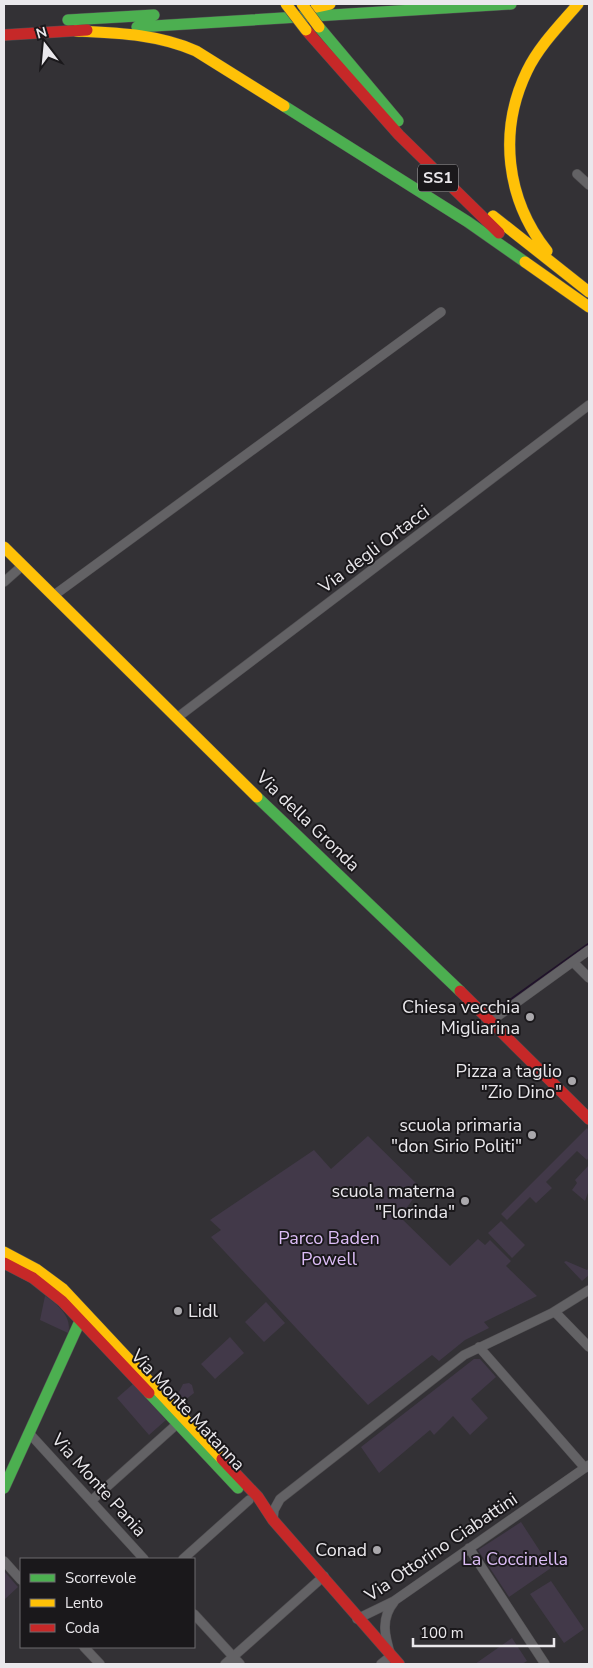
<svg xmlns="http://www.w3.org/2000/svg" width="593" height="1668" font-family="'Nunito Sans',sans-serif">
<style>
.green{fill:#423949}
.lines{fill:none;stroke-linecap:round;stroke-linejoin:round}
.stream{stroke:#20122a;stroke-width:3}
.street-casing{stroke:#514f52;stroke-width:10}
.fast-casing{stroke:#514f52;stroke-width:12}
.slow-casing{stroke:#514f52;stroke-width:12}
.jam-casing{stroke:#514f52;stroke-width:12}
.street{stroke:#636265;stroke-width:9}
.fast{stroke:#4caf50;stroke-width:11}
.slow{stroke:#ffc107;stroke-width:11}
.jam{stroke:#c62828;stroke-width:11}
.slow-bridge-casing{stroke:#514f52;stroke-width:12;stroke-linecap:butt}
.slow-bridge{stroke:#ffc107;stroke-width:11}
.poi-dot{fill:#aaa8ac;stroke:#1a181b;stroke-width:2}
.labels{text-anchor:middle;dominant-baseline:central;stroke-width:4;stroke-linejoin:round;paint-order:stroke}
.shield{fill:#1a181b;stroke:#acaaad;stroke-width:1}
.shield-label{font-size:16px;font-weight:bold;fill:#eae8ec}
.street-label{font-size:18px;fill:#eae8ec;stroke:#1a181b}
.poi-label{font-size:18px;fill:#eae8ec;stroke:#1a181b;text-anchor:end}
.park-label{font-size:18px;fill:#dcbdf6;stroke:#1a181b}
</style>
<rect width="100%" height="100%" fill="#333135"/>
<path class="green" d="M587,1128L589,1131V1157L587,1160L577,1151L546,1182L552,1188L536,1203L530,1197L507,1220L501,1214Z
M368,1136L421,1188L400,1217L450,1266L478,1239L485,1245L490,1240L511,1261L506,1266L537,1296L484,1322L489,1328L465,1340L439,1361L432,1355L368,1405L211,1237L221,1230L210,1220L314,1150L331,1169Z
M589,1165V1190L585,1201L572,1190L577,1183L575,1180Z
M501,1221L525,1245L512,1258L488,1233Z
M566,1261L587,1270L589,1268V1275L582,1281L564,1262Z
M45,1296C57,1304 73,1317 68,1333L40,1320Z
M266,1302L285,1323L264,1342L245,1322Z
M230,1337L244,1353L215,1379L201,1364Z
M474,1359H480L496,1377L471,1399L488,1418L470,1435L453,1416L434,1435L430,1430L379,1473L361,1447Z
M189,1383L192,1385L194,1393L180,1404L173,1397L178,1394L183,1384Z
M133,1384L166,1420L149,1435L117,1398Z
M521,1522L551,1568L509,1597L478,1550Z
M4,1571L18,1587L4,1600Z
M551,1581L584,1629L564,1643L530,1594Z
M512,1638L527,1661L522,1664H475Z"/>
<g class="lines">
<path class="stream" d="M495,1011L589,944"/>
<defs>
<path id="street" d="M577,174L589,185
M4,582L22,566
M53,596L441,312
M178,717L589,405
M573,962L589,978
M491,1021L589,950
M555,1312L589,1347
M479,1347L585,1468
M29,1433L144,1559
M91,1501L177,1424
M273,1520L274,1510L280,1499L464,1355L552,1313L589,1290
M469,1548L545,1664
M183,1559L249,1500
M4,1561L21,1580
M194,1614L240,1664
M357,1619L394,1601L589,1465
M84,1647L100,1664
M225,1664L324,1576
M381,1664L391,1656C385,1637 380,1619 394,1602"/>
<path id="fast" d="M68,20L154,15
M137,27L511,4
M319,27L398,121
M284,106L468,222L525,262
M257,797L460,991
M149,1393L238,1488
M4,1488L80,1321"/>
<path id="slow" d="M316,7L330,4
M76,31C118,33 157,34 196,51L284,106
M493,216L589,292
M547,251C506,199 498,131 527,71C539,46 560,25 578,4
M525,262L589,307
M4,547L257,797
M4,1252L36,1269L63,1289L222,1459"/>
<path id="jam" d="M306,30L399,135L499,233
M4,35L87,30
M460,991L589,1119
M4,1263L33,1278L62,1301L149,1393
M222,1459L258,1497L273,1520L399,1664"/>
</defs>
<use href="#street" class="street-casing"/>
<use href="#fast" class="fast-casing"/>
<use href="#slow" class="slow-casing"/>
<use href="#jam" class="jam-casing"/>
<use href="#street" class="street"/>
<use href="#fast" class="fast"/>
<use href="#slow" class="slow"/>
<use href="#jam" class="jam"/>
<defs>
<path id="slow-bridge" d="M286,4L306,30
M302,4L319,27"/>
</defs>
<use href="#slow-bridge" class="slow-bridge-casing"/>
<use href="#slow-bridge" class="slow-bridge"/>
</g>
<g class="poi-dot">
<circle cx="530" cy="1017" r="5"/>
<circle cx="572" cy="1081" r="5"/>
<circle cx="532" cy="1135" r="5"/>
<circle cx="465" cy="1201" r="5"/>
<circle cx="178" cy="1311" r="5"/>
<circle cx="377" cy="1550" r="5"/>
</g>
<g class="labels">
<rect class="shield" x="418" y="164.5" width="40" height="27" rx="4"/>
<g class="shield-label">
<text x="438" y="178">SS1</text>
</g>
<g class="street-label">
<text transform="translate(374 549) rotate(-37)">Via degli Ortacci</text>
<text transform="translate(308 821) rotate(44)">Via della Gronda</text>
<text transform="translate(188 1410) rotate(47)">Via Monte Matanna</text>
<text transform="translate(99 1485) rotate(48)">Via Monte Pania</text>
<text transform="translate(441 1547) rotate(-34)">Via Ottorino Ciabattini</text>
</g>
<g class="poi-label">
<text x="520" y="1007">Chiesa vecchia<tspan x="520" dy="21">Migliarina</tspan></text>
<text x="562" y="1071">Pizza a taglio<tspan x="562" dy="21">"Zio Dino"</tspan></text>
<text x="522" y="1125">scuola primaria<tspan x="522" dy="21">"don Sirio Politi"</tspan></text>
<text x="455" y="1191">scuola materna<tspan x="455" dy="21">"Florinda"</tspan></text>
<text x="188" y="1311" text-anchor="start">Lidl</text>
<text x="367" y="1550">Conad</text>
</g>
<g class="park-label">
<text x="329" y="1238">Parco Baden<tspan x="329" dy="21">Powell</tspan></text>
<text x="515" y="1559">La Coccinella</text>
</g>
</g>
<rect width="593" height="1668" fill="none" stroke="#eae8ec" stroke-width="10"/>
<rect x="20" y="1558" width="175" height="90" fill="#1a181b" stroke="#6d6b6f"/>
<rect x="30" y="1574" width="25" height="8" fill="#4caf50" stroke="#6d6b6f"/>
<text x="65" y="1583" font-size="15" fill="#eae8ec">Scorrevole</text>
<rect x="30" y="1599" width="25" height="8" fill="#ffc107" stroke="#6d6b6f"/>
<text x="65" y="1608" font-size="15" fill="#eae8ec">Lento</text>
<rect x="30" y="1624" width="25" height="8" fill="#c62828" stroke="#6d6b6f"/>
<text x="65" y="1633" font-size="15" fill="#eae8ec">Coda</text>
<g transform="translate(45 45) rotate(344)" stroke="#1a181b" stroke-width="4" paint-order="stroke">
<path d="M0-4L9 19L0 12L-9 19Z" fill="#eae8ec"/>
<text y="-8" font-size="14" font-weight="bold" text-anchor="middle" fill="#eae8ec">N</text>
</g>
<path d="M413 1638v8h141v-8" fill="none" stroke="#eae8ec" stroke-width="2.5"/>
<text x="420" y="1638" font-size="15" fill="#eae8ec" stroke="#1a181b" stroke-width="4" paint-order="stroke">100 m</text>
</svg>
